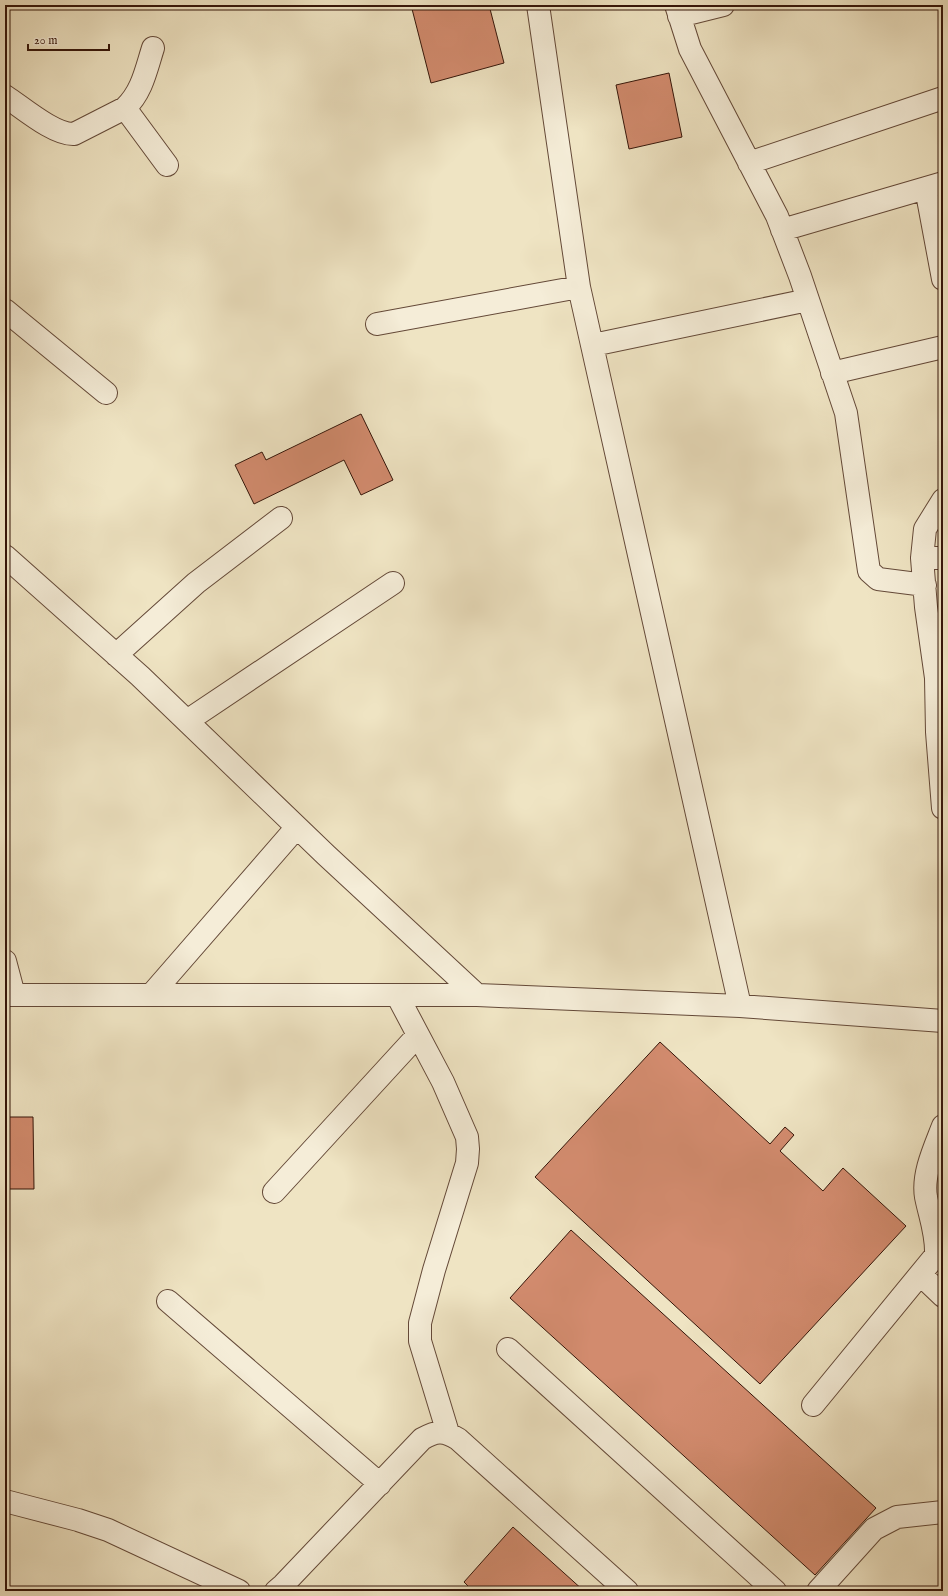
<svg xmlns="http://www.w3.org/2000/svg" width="948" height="1596" font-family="'IM FELL English',serif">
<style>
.building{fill:#d28b6e;stroke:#351509}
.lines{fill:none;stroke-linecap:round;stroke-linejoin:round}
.minor-casing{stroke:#644938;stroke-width:24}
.minor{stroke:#f5edd8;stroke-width:22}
</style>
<rect width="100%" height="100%" fill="#efe4c3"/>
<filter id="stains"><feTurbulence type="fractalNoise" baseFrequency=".005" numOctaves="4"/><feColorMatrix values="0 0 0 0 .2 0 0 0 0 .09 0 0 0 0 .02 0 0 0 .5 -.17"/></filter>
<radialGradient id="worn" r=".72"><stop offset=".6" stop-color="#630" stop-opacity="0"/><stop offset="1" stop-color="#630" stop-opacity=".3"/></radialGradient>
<path class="building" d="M411,5H489L504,63L431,83Z
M669,73L682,137L629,149L616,85Z
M361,414L393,480L361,495L344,460L254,504L235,465L262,452L266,460Z
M660,1042L770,1144L785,1127L794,1135L780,1151L823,1191L843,1168L906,1226L760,1384L535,1177Z
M5,1117H33L34,1189H5Z
M571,1230L876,1508L815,1575L510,1298Z
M513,1527L584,1591H473L464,1582Z"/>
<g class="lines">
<defs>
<path id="minor" d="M538,5L579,287L740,1006
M676,5L690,49L777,216L800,276L846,413L869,571L878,579L925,585
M679,16L723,5
M5,96C22,107 54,135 74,134L125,108L167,165
M125,108C142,92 146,70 153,48
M749,163L943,98
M926,188L943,279
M782,230L943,183
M5,310L106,393
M377,324L579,287
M593,345L808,300
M832,373L943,347
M943,500L925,529L922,558L926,607L936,678L937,732L943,808
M5,556L140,676L326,855L477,995
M922,558H943
M116,655L196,583L281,518
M187,721L393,583
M5,961L14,995
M5,995H477L740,1006L943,1021
M151,995L297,827
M397,995L443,1082L467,1137L468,1149L467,1163L434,1270L420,1323V1341L448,1433
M274,1192L418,1035
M921,1275L943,1296
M168,1301L380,1484
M508,1349L775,1591
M813,1405L936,1255C937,1234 930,1217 926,1197C922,1174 935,1147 943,1126
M5,1501L78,1520L108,1530L239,1591
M276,1591L283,1585L422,1439C436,1431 443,1430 458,1439L627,1591
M818,1591L874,1529L897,1517L943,1512"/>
</defs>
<use href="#minor" class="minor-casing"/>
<use href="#minor" class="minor"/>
</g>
<rect width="948" height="1596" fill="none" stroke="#efe4c3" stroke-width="20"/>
<rect x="6" y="6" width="936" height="1584" fill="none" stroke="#351509" stroke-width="2"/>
<rect x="10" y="10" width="928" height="1576" fill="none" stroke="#351509"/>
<path d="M28 44v6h81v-6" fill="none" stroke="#351509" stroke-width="2"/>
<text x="34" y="44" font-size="12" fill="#351509" stroke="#f5edd8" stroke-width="3" paint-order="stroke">20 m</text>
<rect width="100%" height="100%" filter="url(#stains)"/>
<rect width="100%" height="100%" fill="url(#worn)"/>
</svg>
